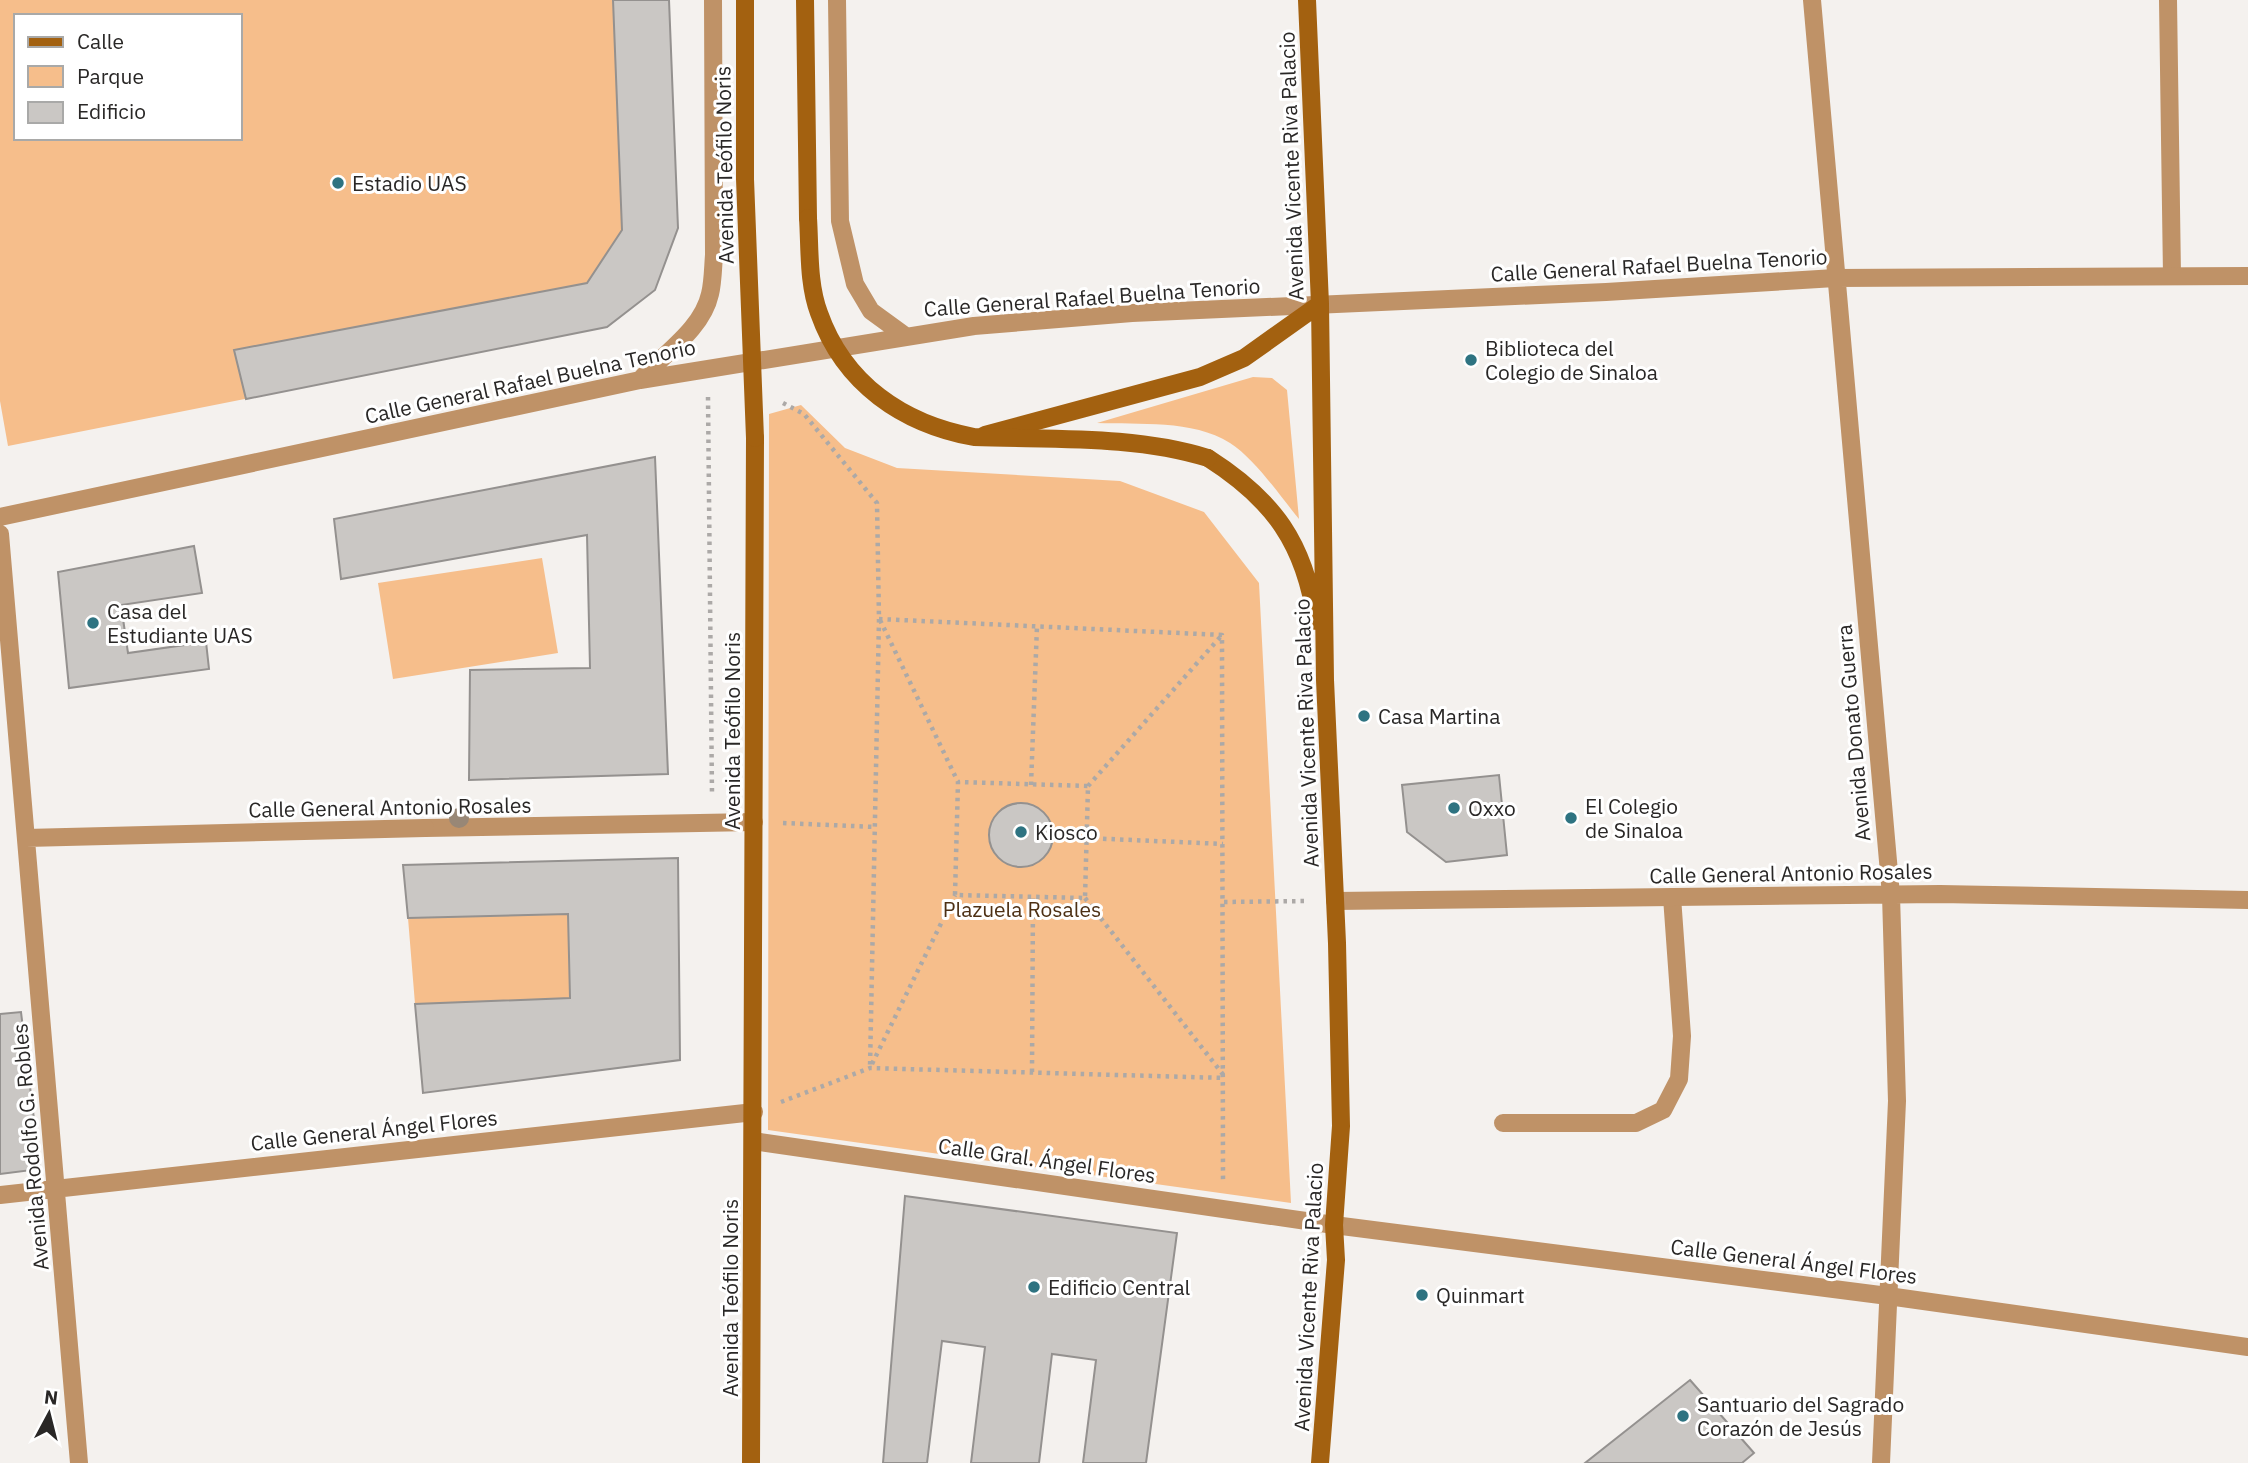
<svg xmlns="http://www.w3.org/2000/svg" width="2248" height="1463" font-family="'IBM Plex Sans',sans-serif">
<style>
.green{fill:#f6be8b;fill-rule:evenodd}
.building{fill:#cac7c4;stroke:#94918f;stroke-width:2}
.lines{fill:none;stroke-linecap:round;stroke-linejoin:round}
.path{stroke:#aca9a7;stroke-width:4.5;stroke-dasharray:3.5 5;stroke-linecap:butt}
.service{stroke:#bf9267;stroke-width:18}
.pedestrian{stroke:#bf9267;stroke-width:18}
.minor{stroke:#bf9267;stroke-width:18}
.secondary{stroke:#a36110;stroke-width:18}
.secondary-bridge{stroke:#a36110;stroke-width:18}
.tree{fill:#988776}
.poi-dot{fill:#2e7381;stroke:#fff;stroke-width:2.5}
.labels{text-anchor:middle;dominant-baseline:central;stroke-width:6;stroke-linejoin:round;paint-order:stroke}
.street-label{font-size:21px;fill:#292726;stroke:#fff}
.poi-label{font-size:21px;fill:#292726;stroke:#fff;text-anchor:start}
.park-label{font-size:21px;fill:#4d3014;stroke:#fff}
</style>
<rect width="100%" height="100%" fill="#f4f1ee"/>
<path class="green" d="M0,0H669L655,290L607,327L8,446L0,401ZM16,16H240V138H16Z
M1253,377L1272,378L1287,390L1299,519C1280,496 1255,459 1230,443C1192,419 1139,425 1097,423Z
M801,405L845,448L897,468L1120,481L1204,512L1259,583L1291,1203L768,1130L769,414Z
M542,558L558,653L393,679L378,583Z
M568,914L570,998L415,1004L408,918Z"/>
<path class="building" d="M613,0H669L678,228L655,290L607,327L246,399L234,350L587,283L622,230Z
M655,457L668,774L469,780L470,670L590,668L587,535L341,579L334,519Z
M194,546L202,593L121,605L128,653L206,642L209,669L69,688L58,572Z
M1499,775L1507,855L1446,862L1407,832L1402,785Z
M989 835a32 32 0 1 1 64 0a32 32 0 1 1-64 0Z
M678,858L680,1060L423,1093L415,1004L570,998L568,914L408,918L403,865Z
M21,1012L40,1169L0,1174V1014Z
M905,1196L1177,1233L1146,1463H1083L1096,1360L1052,1354L1039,1463H971L985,1347L942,1341L927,1463H883Z
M1690,1380L1754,1453L1742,1463H1585Z"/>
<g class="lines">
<path class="path" d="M708,397L712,794
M783,403L804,414L877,503L879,619L870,1068
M879,619L1222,635L1223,1180
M880,620L958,782L955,895L1085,898L1088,786L958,782
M1031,785L1037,626
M1088,786L1222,635
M783,823L875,827
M1086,838L1223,844
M1085,898L1225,1077
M1224,902L1306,901
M872,1064L955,895
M1032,1072L1033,898
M781,1102L870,1068L1225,1078"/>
<path class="service" d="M2168,0L2172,276
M1503,1123H1636L1663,1110L1679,1079L1682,1036L1672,897"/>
<path class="pedestrian" d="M425,828L754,822
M753,1141L1334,1225"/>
<path class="minor" d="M837,0L840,221L855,284L871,311L904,335
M1812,0L1891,895L1897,1101L1881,1463
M640,380C663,354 702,330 710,294C713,282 713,267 714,255L713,0
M0,517L640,380L974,326L1132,313L1606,292L1835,278L2248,276
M0,534L79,1463
M26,838L425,828
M1335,901L1940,894L2248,900
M0,1195L754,1112
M1334,1225L1888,1296L2248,1347"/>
<path class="secondary" d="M805,0L808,218
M1307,0L1320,304L1325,680L1337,943L1341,1126L1334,1225L1336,1260L1320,1463
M985,435L1200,377L1244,358L1320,304
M1208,458C1274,500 1305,544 1316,621
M751,1463L755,438"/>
<path class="secondary-bridge" d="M745,0V179L755,438
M808,218C810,249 808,284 819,313C844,384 903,424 974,437C1052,440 1134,435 1208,458"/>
</g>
<circle class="tree" cx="459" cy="818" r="10"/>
<g class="poi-dot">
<circle cx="338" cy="183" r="7"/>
<circle cx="1471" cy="360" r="7"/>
<circle cx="93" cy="623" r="7"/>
<circle cx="1364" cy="716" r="7"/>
<circle cx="1454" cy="808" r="7"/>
<circle cx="1571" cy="818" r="7"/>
<circle cx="1021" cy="832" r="7"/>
<circle cx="1034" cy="1287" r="7"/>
<circle cx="1422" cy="1295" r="7"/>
<circle cx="1683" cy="1416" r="7"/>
</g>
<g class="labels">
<g class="street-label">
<text transform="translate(724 165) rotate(-91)">Avenida Teófilo Noris</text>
<text transform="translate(1291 166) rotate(-92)">Avenida Vicente Riva Palacio</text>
<text transform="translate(1659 265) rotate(-3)">Calle General Rafael Buelna Tenorio</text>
<text transform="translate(1092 297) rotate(-4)">Calle General Rafael Buelna Tenorio</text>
<text transform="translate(530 381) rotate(-12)">Calle General Rafael Buelna Tenorio</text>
<text transform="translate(732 731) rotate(-90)">Avenida Teófilo Noris</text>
<text transform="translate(1306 733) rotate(-92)">Avenida Vicente Riva Palacio</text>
<text transform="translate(1853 733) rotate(-95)">Avenida Donato Guerra</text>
<text transform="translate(390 807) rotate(-1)">Calle General Antonio Rosales</text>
<text transform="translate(1791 873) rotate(-1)">Calle General Antonio Rosales</text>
<text transform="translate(374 1130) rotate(-6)">Calle General Ángel Flores</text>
<text transform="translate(30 1147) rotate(-95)">Avenida Rodolfo G. Robles</text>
<text transform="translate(1047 1160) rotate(8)">Calle Gral. Ángel Flores</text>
<text transform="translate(1794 1261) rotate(7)">Calle General Ángel Flores</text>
<text transform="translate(1308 1297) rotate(-87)">Avenida Vicente Riva Palacio</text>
<text transform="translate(730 1298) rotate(-90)">Avenida Teófilo Noris</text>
</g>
<g class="poi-label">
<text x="352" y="183">Estadio UAS</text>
<text x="1485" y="348">Biblioteca del<tspan x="1485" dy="24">Colegio de Sinaloa</tspan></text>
<text x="107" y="611">Casa del<tspan x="107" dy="24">Estudiante UAS</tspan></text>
<text x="1378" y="716">Casa Martina</text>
<text x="1585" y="806">El Colegio<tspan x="1585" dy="24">de Sinaloa</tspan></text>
<text x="1468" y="808">Oxxo</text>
<text x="1035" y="832">Kiosco</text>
<text x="1048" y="1287">Edificio Central</text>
<text x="1436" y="1295">Quinmart</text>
<text x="1697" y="1404">Santuario del Sagrado<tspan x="1697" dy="24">Corazón de Jesús</tspan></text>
</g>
<g class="park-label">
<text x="1022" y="909">Plazuela Rosales</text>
</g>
</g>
<rect x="14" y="14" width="228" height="126" fill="#ffffff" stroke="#a9a9a8" stroke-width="2"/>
<rect x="28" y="37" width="35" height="10" fill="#a36110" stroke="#a9a9a8" stroke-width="2"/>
<text x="77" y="49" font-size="21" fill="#292726">Calle</text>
<rect x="28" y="66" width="35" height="21" fill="#f6be8b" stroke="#a9a9a8" stroke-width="2"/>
<text x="77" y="84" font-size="21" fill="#292726">Parque</text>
<rect x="28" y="102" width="35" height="21" fill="#cac7c4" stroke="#a9a9a8" stroke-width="2"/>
<text x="77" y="119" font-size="21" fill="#292726">Edificio</text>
<g transform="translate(49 1414) rotate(7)" stroke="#ffffff" stroke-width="5" paint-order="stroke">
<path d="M0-5L12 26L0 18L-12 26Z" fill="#292726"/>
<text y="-10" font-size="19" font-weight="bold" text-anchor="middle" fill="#292726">N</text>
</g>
</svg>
